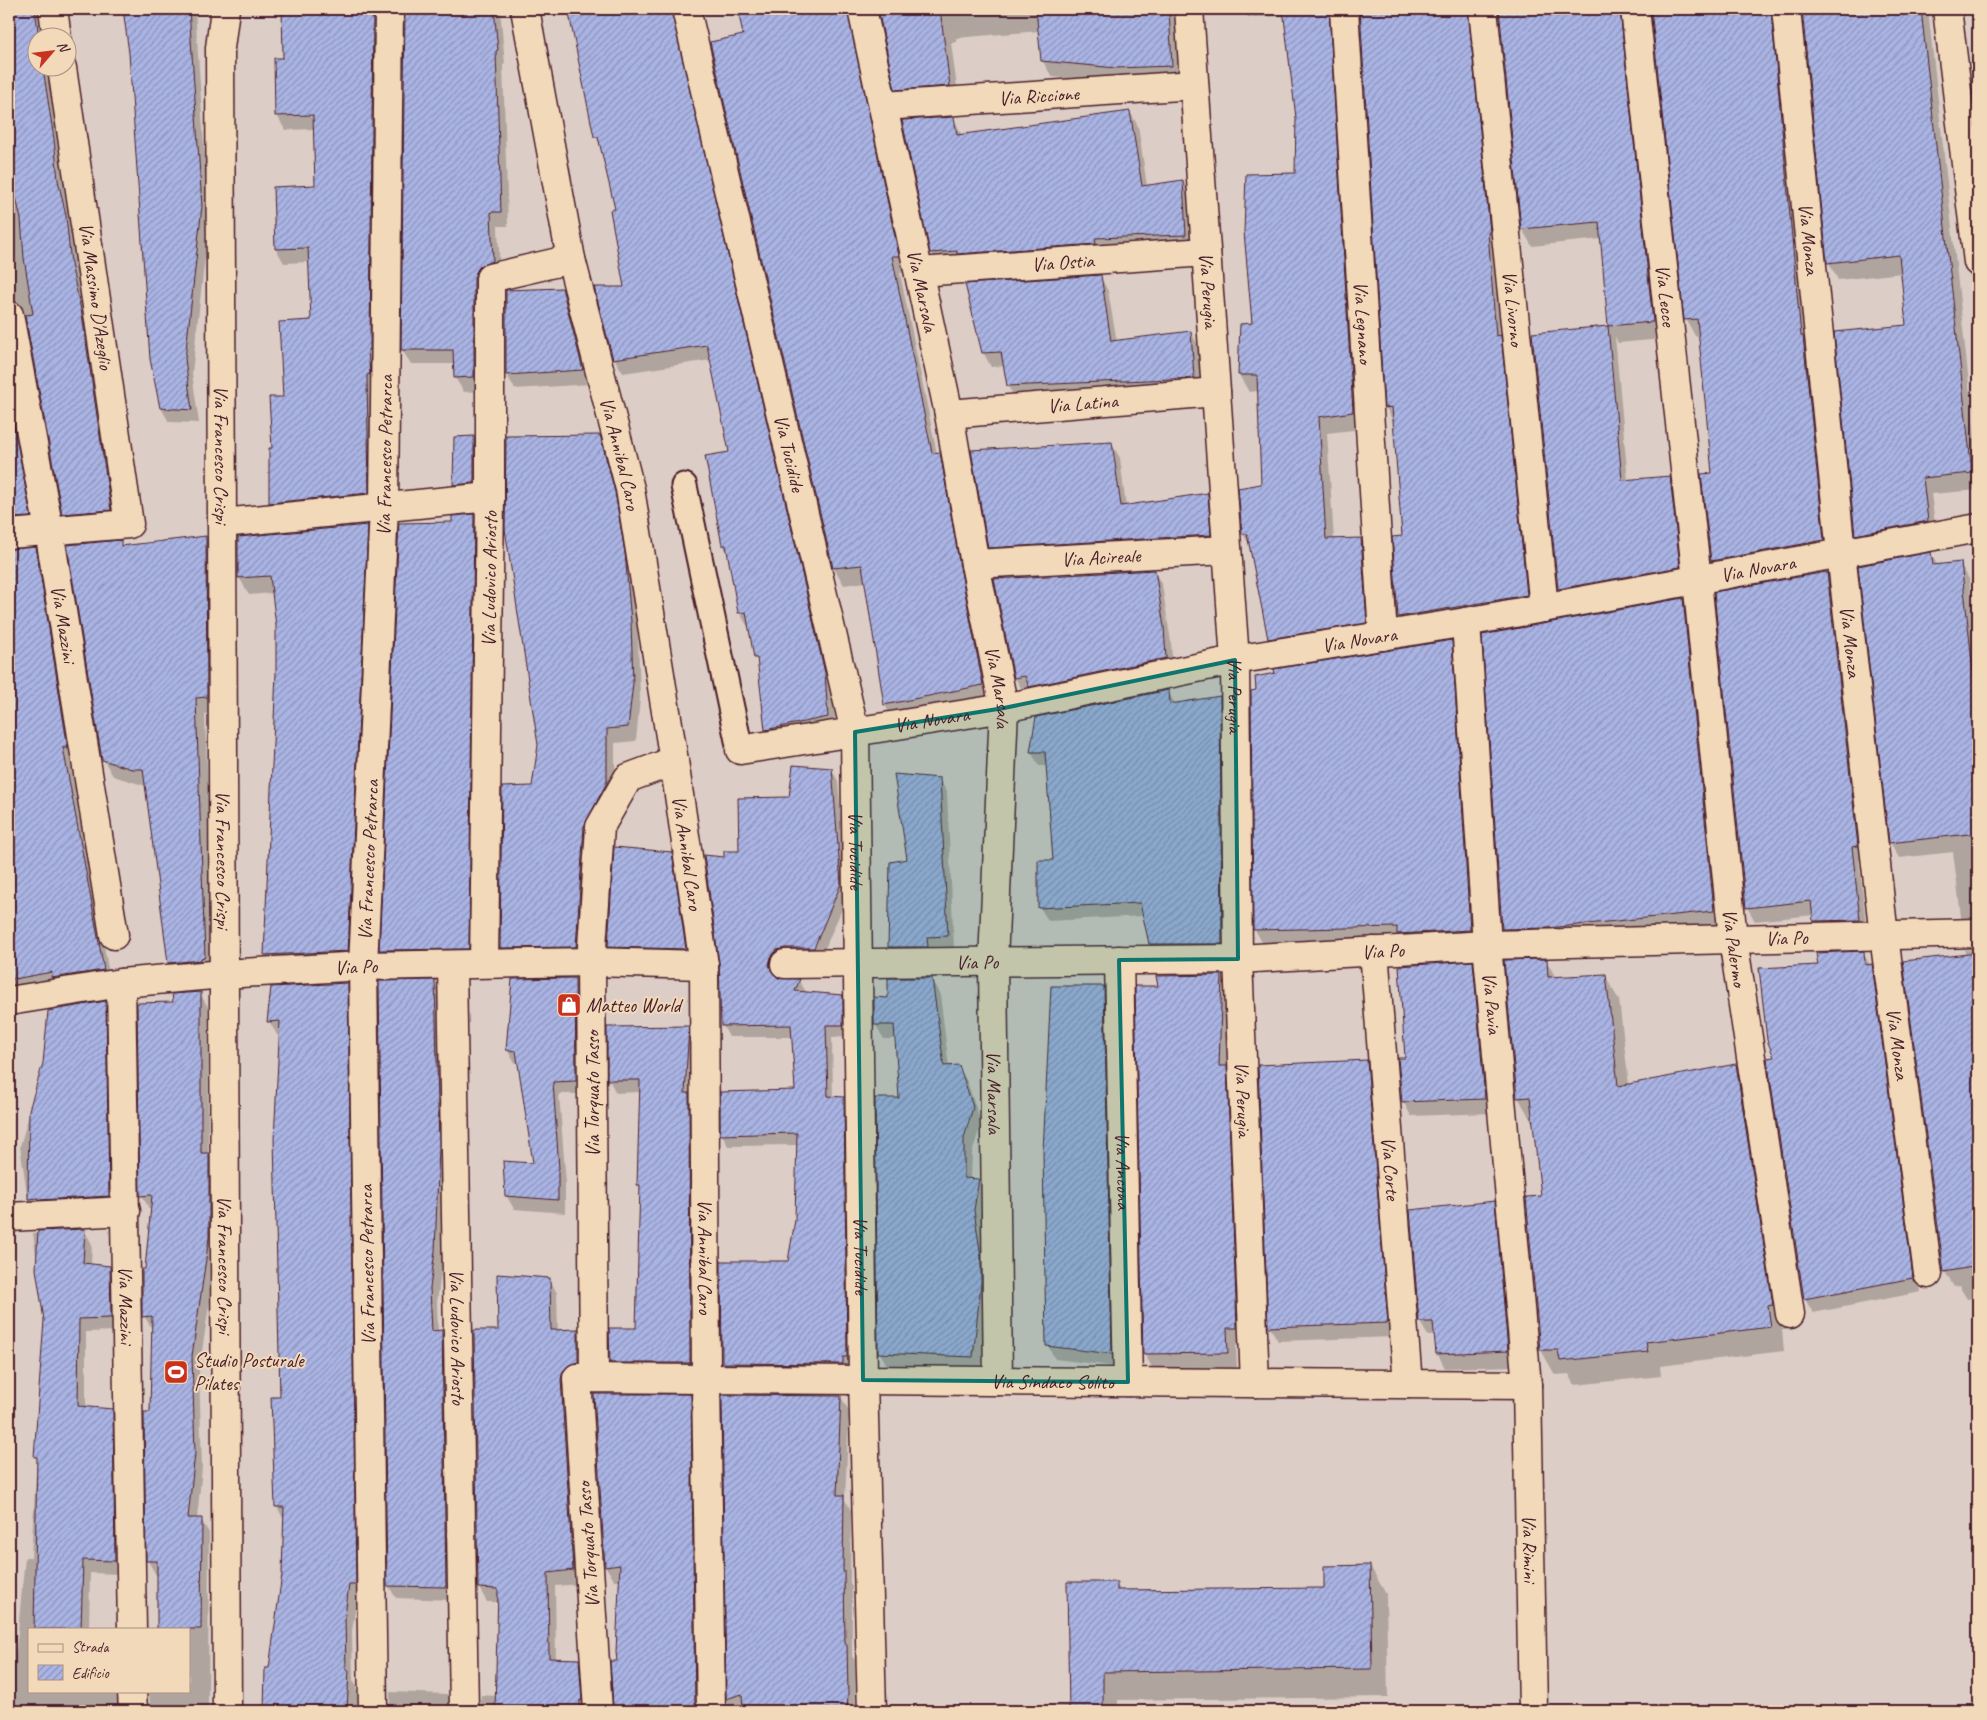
<svg xmlns="http://www.w3.org/2000/svg" width="1987" height="1720" font-family="Caveat,sans-serif">
<style>
.shadow{fill:#0003}
.building{fill:url(#building-hatch);stroke:#4a1f2b}
.lines{fill:none;stroke-linecap:round;stroke-linejoin:round}
.service-casing{stroke:#4a1f2b;stroke-width:29}
.minor-casing{stroke:#4a1f2b;stroke-width:31}
.tertiary-casing{stroke:#4a1f2b;stroke-width:31}
.service{stroke:#f1d9b9;stroke-width:25}
.minor{stroke:#f1d9b9;stroke-width:28}
.tertiary{stroke:#f1d9b9;stroke-width:28}
.marked{fill:#0f766e;fill-opacity:0.2;stroke:#0f766e;stroke-width:4;stroke-linejoin:round}
.labels{text-anchor:middle;dominant-baseline:central;stroke-width:4;stroke-linejoin:round;paint-order:stroke}
.street-label{font-size:20px;fill:#4a1f2b;stroke:#f1d9b9}
.poi-label{font-size:20px;fill:#4a1f2b;stroke:#f1d9b9;text-anchor:start}
</style>
<defs>
<pattern id="building-hatch" width="6" height="6" patternUnits="userSpaceOnUse" patternTransform="scale(1.25)"><rect width="6" height="6" fill="#aab4e4"/><path d="M-1 1l2-2M0 6l6-6M5 7l2-2" fill="none" stroke="#8c92b9"/></pattern>
</defs>
<rect width="100%" height="100%" fill="#dccec6"/>
<filter id="ink" filterUnits="userSpaceOnUse"><feTurbulence type="fractalNoise" baseFrequency=".02" numOctaves="2"/><feDisplacementMap in="SourceGraphic" scale="10" xChannelSelector="R" yChannelSelector="G"/><feConvolveMatrix kernelMatrix="1 2 1 2 8 2 1 2 1" color-interpolation-filters="sRGB"/></filter>
<g filter="url(#ink)">
<path class="shadow" d="M9,9H40L44,38H38V68H49L61,153L65,195L73,231L78,278L90,330L118,523L71,527L63,513L26,316L14,313L9,316Z
M124,9H195L209,220L192,373L199,423L169,422L161,408L130,53Z
M283,9H393L376,507L279,517L271,502L273,449L312,322L310,262L284,263L276,249L316,187L315,129L285,130L277,115L284,59Z
M403,9H500L505,64L503,65L508,226H498L500,276L482,391L464,392L455,378V364H411L402,350L406,9Z
M568,9H680L833,689L836,732L775,745L766,730L759,664L756,658L750,627H748L739,612L729,556L723,545L730,453L711,360L623,373L614,358L626,288L616,210L603,149L596,137Z
M739,9H1176L1181,83L1126,84L1052,77L1042,60L1039,31L956,38V42L951,43L959,102L906,106L896,89L880,12L869,10L908,272L900,273L937,454H939L949,470L992,701L894,722L885,705L866,582L844,585L834,568Z
M1243,9H1928L1978,466V490L1931,494L1937,538L1866,551L1856,534L1907,326L1902,273L1838,280L1829,263L1803,11L1794,10L1833,557L1722,578L1712,561L1713,474L1700,336H1695L1686,319L1652,11L1643,10L1662,339L1618,343L1615,336L1628,481L1669,478L1678,492L1687,581L1567,603L1559,589L1533,334L1609,327L1601,239L1532,246L1522,229L1500,11L1491,10L1536,612L1408,634L1399,617L1394,538H1404L1394,423L1386,408L1361,12L1353,10L1362,429L1327,433L1334,540L1361,539L1370,556L1375,639L1279,655L1269,638L1251,547L1243,534L1240,489L1263,485L1259,391L1249,392L1239,375L1241,326L1253,324L1297,174V118L1285,16L1248,17Z
M1130,112L1138,126L1147,186L1183,181L1191,196L1194,249L940,267L932,253L954,118L962,136Z
M1100,276L1108,291L1117,342L1191,332L1199,347L1201,392L1016,400L1008,386L1005,366L991,367L983,352Z
M562,290L570,304L591,384L515,389L507,375Z
M9,375L38,530L9,534Z
M599,437L608,451L622,508L632,569L638,638L640,698L636,741L615,743V797L584,961L509,962L501,948Z
M474,438L478,445V489L458,491L454,485Z
M1112,444L1120,458L1126,507L1207,494L1215,508L1218,549L998,562L989,547Z
M473,516L482,530L476,962L389,964L381,950Z
M367,526L377,543L357,968L275,971L265,954L277,672V626L273,593L249,595L239,577Z
M206,538L216,555V713L205,714L214,974L179,980L169,963L146,786L113,776L103,759L120,542L123,547Z
M35,549L43,563L75,762L70,760L111,984L9,995V551Z
M1931,554L1938,566L1960,563L1969,579L1978,659V934L1970,933L1961,917L1953,852L1899,858L1890,842Z
M1154,571L1162,585L1171,642L1173,672L1023,691L1015,678Z
M1827,573L1835,587L1866,860L1859,861L1867,934L1823,935L1815,921L1814,915L1755,921L1747,907Z
M1682,599L1691,614L1722,925L1511,943L1503,929Z
M1451,642L1467,670L1486,958H1271L1255,930Z
M1168,691L1175,704L1219,697L1227,711L1230,957L1158,958L1150,944L1144,916L1048,921L1040,907L1054,861L1047,766H1039L1031,752Z
M832,770L838,781L847,897L820,960L777,969L776,977L799,981L807,993L842,996L849,1008V1036L832,1037L833,1098H843L850,1110L853,1369L730,1375L723,1363L722,1262H790L796,1220L798,1145L728,1146L722,1134L796,1091L793,1037H729L723,1026L725,859L740,852L790,798Z
M939,779L947,792L954,948L933,949L897,959L890,947L909,860Z
M671,854L679,867L692,962L616,960L609,947Z
M1965,950H1978V1297L1967,1299L1959,1286L1954,1287L1945,1272Z
M1863,953L1879,980L1921,1292L1813,1313L1805,1299L1819,967Z
M1546,960L1556,978L1605,976L1619,1000L1629,1085L1736,1065L1750,1090L1786,1330H1782L1784,1351L1660,1366L1661,1376L1575,1385L1569,1374L1555,1375L1541,1350L1527,1198L1543,1197L1534,1122H1532L1518,1097Z
M1472,963L1480,977L1493,1113L1411,1116L1403,1101L1406,1059Z
M1221,976L1231,993L1246,1345H1236L1237,1370L1154,1371L1144,1353L1160,987Z
M575,979L582,992L583,1094H559L566,1183H565V1213L514,1209L506,1195L534,1164L519,1063H515L507,1050Z
M931,979L940,994L949,1067H958L967,1081L981,1123L972,1154L971,1180H978L986,1195L981,1225L988,1272L989,1298L981,1371L888,1367L880,1353L900,1100L896,1039H884L875,1024L889,1000Z
M434,982L441,995L445,1123L442,1265L437,1302L438,1332H442L449,1345L453,1600L396,1598L388,1585Z
M347,984L355,998L363,1598H357L352,1631L353,1680L356,1685V1690L364,1704V1711H265L267,1669H270L283,1574L284,1520L277,1507L281,1398V1035H277L269,1021Z
M1103,987L1111,1001L1119,1367L1055,1359L1048,1346Z
M200,993L208,1007V1155L216,1168L217,1253L199,1371L202,1468L197,1519H201L209,1533L208,1711H152L150,1707L149,1691H189V1629L158,1575H156L148,1561L153,1330L144,1316L152,1209H149L142,1195L175,1003Z
M105,1003L112,1015L115,1208L35,1213L28,1200L20,1146L44,1063Z
M688,1027L695,1040L697,1376L618,1375L611,1362L637,1329L641,1190L638,1185L641,1092L616,1093L609,1080Z
M1366,1061L1374,1075L1395,1337L1278,1341L1270,1327Z
M1494,1202L1502,1216L1516,1366L1445,1368L1437,1353L1435,1336H1428L1420,1322L1411,1211Z
M84,1230L92,1244L91,1265L109,1267L117,1281L118,1331L86,1332V1408L112,1410L120,1424L122,1574L90,1573L89,1629H29V1691H133L124,1711H9V1614L16,1652L25,1557H31L45,1320L33,1233Z
M549,1279L557,1293L558,1331L577,1330L585,1344L581,1584L555,1586L556,1659L578,1660L586,1674L589,1711H480L481,1695L497,1696L499,1602H487L479,1588L499,1331Z
M690,1396L698,1409L702,1711H615L612,1662L619,1663L621,1580H614L606,1567Z
M723,1396L841,1397L849,1411L845,1500L851,1510L850,1583L852,1586V1656L855,1660L856,1711H728Z
M1370,1566L1386,1594L1388,1697L1118,1700V1711H987V1707L1070,1706L1116,1584L1121,1591L1325,1589Z
M390,1692L447,1694L456,1711H390Z"/>
<path class="building" d="M9,9H35L39,38H38V68H43L54,139L58,180L66,216L71,264L82,315L111,510L62,514L25,315L33,314L24,258L21,219L9,168Z
M123,9H189L202,206L185,359L192,410L160,408L150,359L129,53Z
M282,9H373L370,350H368L370,374L367,375L369,493L269,503V448H272L269,397H283L279,322L311,320L308,248L275,249L273,187L315,185L313,115L275,116L274,58H283Z
M405,9H494L498,50L496,51L501,212H491L493,261L480,266L474,278V377L454,378L453,350H401Z
M568,9H671L825,673L828,717L765,730L757,658H754L746,612L738,613L726,545H722L705,456L729,452L707,345L613,359L594,287H624L610,210L615,209L598,137H594Z
M738,9H847L899,256H892L932,453L940,452L960,567L983,685L884,705L862,565L833,568L710,42L743,35Z
M878,9H940L950,86L895,90Z
M1036,9H1169L1172,66L1116,68L1041,61Z
M1283,9H1329L1353,412L1319,417L1326,539L1361,538L1367,623L1268,639L1247,534H1242L1238,488L1261,484L1257,375H1238L1240,324L1252,323L1244,232L1246,174L1295,173L1296,118Z
M1360,9H1468L1490,232H1488L1496,336L1501,335L1527,595L1398,617L1392,537L1402,536L1392,407L1384,408Z
M1499,9H1620L1653,322L1608,326L1599,222L1521,229Z
M1651,9H1771L1801,336H1803L1824,540L1711,561L1701,474L1712,473L1697,319L1684,320Z
M1802,9H1921L1972,473L1923,478L1928,521L1855,535L1834,332L1906,325L1899,255L1827,263Z
M1130,111L1142,186L1183,180L1186,235L1095,238L1096,244L957,254V251L930,253L902,120L954,117L957,135Z
M1101,275L1111,341L1191,331L1194,378L1007,386L1001,352L982,353L965,284Z
M562,288L583,370L506,375V290Z
M1608,326L1622,480L1670,476L1680,567L1558,589L1532,333Z
M9,399L31,517L9,518Z
M600,435L615,492L625,553L631,622L633,683L628,727L607,729V782L584,826L576,947L500,948L502,787L532,786L538,745L505,529L506,436Z
M474,436V483L453,485L454,437Z
M1112,442L1121,506L1208,493L1211,535L988,548L971,450Z
M474,514L469,949L379,950L399,523L452,522V516Z
M368,525L348,951L264,955L276,672V626L270,576L238,578V537Z
M206,536L207,697L196,698L205,957L201,958V960L168,963L143,769H132L102,760L67,545L121,540V546Z
M36,547L68,749L63,747L104,970L51,978L52,972L9,980V549Z
M1931,552L1933,565L1961,562L1978,716V833L1889,843L1858,566Z
M1155,570L1164,627L1166,658L1029,687L1025,676L1014,678L994,579Z
M1827,572L1858,846L1852,847L1860,920L1813,921L1811,901L1746,908L1714,592Z
M1683,598L1714,911L1548,928L1502,929L1482,635Z
M1452,640L1470,930L1397,934V927L1253,930L1251,691L1256,690L1255,677L1275,673L1274,669Z
M1169,690L1170,704L1220,696L1222,944H1149L1140,903L1038,908V860H1053L1045,752H1030L1036,717Z
M793,765L832,768L841,884L814,948H785L777,950L771,957L769,965L772,972L778,978L800,979L795,991L843,995V1025H826L828,1096L844,1097L847,1357H843V1364L722,1363L721,1261H788L795,1220L797,1133L720,1135V1092L795,1090L791,1025L721,1026L719,963L704,855L724,857V851H739L738,798L789,797Z
M894,774L940,778L948,936L927,937L928,947H888L890,862L907,859Z
M614,847L672,852L686,949L608,947Z
M1864,951L1865,965L1872,964L1913,1278L1804,1299L1767,1058L1774,1057L1767,1040L1759,968L1818,965L1816,953Z
M1978,953V1266L1944,1272L1903,961Z
M1547,959L1548,977L1606,974L1618,1086L1736,1064L1773,1305L1768,1306L1771,1327L1646,1342L1648,1352L1560,1361L1558,1350H1540L1526,1197L1541,1196L1530,1097L1517,1098L1504,960Z
M1473,961L1485,1099L1402,1102L1398,1058H1405L1399,966Z
M1222,975L1219,1066H1227L1237,1328H1227L1228,1353L1143,1354L1135,986H1158L1156,976Z
M575,978L576,1081L553,1082L559,1169L558,1170V1200L505,1196L503,1161L533,1163L516,1051L506,1050L512,979Z
M888,978H932L944,1066L959,1065L973,1107L964,1138V1178L979,1179L974,1210L981,1257V1283L973,1357L878,1353L875,1098H899L894,1025H874V997L888,998Z
M435,980L439,1147L435,1251L430,1288L432,1331L442,1330L446,1587L387,1586L379,981Z
M348,983L356,1585H349L345,1616L346,1670H349L347,1711H264L265,1668H269L282,1574L284,1507H275L271,1397H280L274,1139L280,1021L267,1022L271,987Z
M1051,986H1104L1112,1354L1046,1346L1043,1152Z
M201,992V1153H209V1238L192,1356L195,1453L188,1518H202L201,1629H157V1561H146L144,1412H150L152,1316L142,1317V1269H145L152,1195L140,1196L137,1003L173,1002L172,994Z
M106,1001L109,1196L39,1200V1198L28,1199L29,1110L43,1063L48,1011Z
M689,1026L685,1093H689L690,1363H610L609,1328H636L640,1185H637L640,1080H607V1027Z
M1367,1060L1388,1323L1268,1327L1258,1065Z
M1495,1201L1508,1351L1436,1354L1433,1322H1419L1410,1210Z
M85,1229L83,1263L110,1266L111,1318L79,1319L78,1406L113,1409L115,1561L83,1560L81,1629H34L37,1457H34L44,1320L36,1269L38,1231Z
M497,1274L550,1278L551,1330L578,1329V1362L569,1365L563,1371L561,1379L573,1570L548,1573L549,1658L579,1659L582,1701L580,1700V1711H495L498,1589L478,1588L474,1330H498Z
M594,1394H691L695,1709L687,1711H643L613,1706L610,1661H617L616,1652L620,1565L605,1567Z
M722,1395L841,1396L837,1495H844L843,1571H844L845,1644H847L848,1694L847,1711H743L742,1694L726,1699Z
M1370,1565L1372,1669L1103,1672V1711H1069L1067,1582H1117V1590L1324,1588V1566Z"/>
<g class="lines">
<defs>
<path id="service" d="M684,486L740,750"/>
<g id="minor">
<path d="M53,9L57,38"/>
<path id="s1" d="M525,9L571,259L630,489L674,761L704,965L706,1379L711,1711"/>
<path id="s2" d="M686,9L855,732L863,1380L872,1711"/>
<path id="s3" d="M862,9L949,414L975,564L1004,708L993,962L998,1381"/>
<path id="s4" d="M1189,9L1235,660L1238,959L1255,1383"/>
<path id="s5" d="M1344,9L1383,636"/>
<path id="s6" d="M1483,9L1544,608"/>
<path id="s7" d="M1635,9L1697,580L1733,939L1790,1314"/>
<path id="s8" d="M1786,9L1841,553L1884,936L1928,1274"/>
<path d="M1947,9L1978,262"/>
<path id="s9" d="M883,106L1194,85"/>
<path id="s10" d="M919,272L1206,252"/>
<path id="s11" d="M9,315L49,530L114,935"/>
<path id="s12" d="M949,414L1216,392"/>
<path d="M222,523L490,497"/>
<path d="M9,534L129,524L62,68"/>
<path id="s13" d="M975,564L1227,550"/>
<path id="s14" d="M1466,622L1487,945L1527,1385L1533,1711"/>
<path id="s15" d="M740,750L1004,708L1235,660L1466,622L1978,528"/>
<path id="s16" d="M1374,951L1408,1384"/>
<path id="s17" d="M1119,960L1128,1382"/>
<path id="s18" d="M484,963L490,497V278L571,259"/>
<path id="s19" d="M785,964L1238,959L1487,945L1978,933"/>
<path id="s20" d="M452,965L464,1711"/>
<path id="s21" d="M121,983L132,1629"/>
<path id="s22" d="M9,1001L121,983L224,974L363,966L591,962L704,965"/>
<path d="M9,1217L126,1211"/>
<path d="M594,1378L591,962L600,827L628,778L674,761"/>
<path d="M132,1691L133,1711"/>
<path id="s23" d="M373,1711L363,966L384,507L389,9"/>
<path id="s24" d="M598,1711L577,1378L1527,1385"/>
</g>
<g id="tertiary">
<path id="s25" d="M225,9L220,48L227,1711"/>
</g>
</defs>
<use href="#service" class="service-casing"/>
<use href="#minor" class="minor-casing"/>
<use href="#tertiary" class="tertiary-casing"/>
<use href="#service" class="service"/>
<use href="#minor" class="minor"/>
<use href="#tertiary" class="tertiary"/>
</g>
</g>
<path class="marked" d="M1235,660L1238,959L1119,960L1128,1382L863,1380L855,732L1004,708Z"/>
<defs>
<symbol id="shop-square" viewBox="-11 -11 22 22"><rect x="-9" y="-9" width="18" height="18" rx="4" fill="#c8321e" stroke="#f1d9b9"/><path d="M-5-2.5h2.3a2.7 3.5 0 0 1 5.4 0H5L5.5 6h-11ZM-1.5-2.5h3a1.5 2.3 0 0 0-3 0Z" fill="#fff"/></symbol>
<symbol id="stadium-square" viewBox="-11 -11 22 22"><rect x="-9" y="-9" width="18" height="18" rx="4" fill="#c8321e" stroke="#f1d9b9"/><path d="M0-5a6.5 5 0 1 0 0 10a6.5 5 0 1 0 0-10ZM-3.5-1.8h7v3.6h-7Z" fill="#fff"/></symbol>
</defs>
<g fill-rule="evenodd">
<use href="#shop-square" x="555" y="991" width="28" height="28"/>
<use href="#stadium-square" x="162" y="1358" width="28" height="28"/>
</g>
<g class="labels">
<g class="street-label">
<text stroke="none"><textPath href="#s9" startOffset="156">Via Riccione</textPath></text>
<text stroke="none"><textPath href="#s8" startOffset="231">Via Monza</textPath></text>
<text stroke="none"><textPath href="#s10" startOffset="144">Via Ostia</textPath></text>
<text stroke="none"><textPath href="#s3" startOffset="288">Via Marsala</textPath></text>
<text stroke="none"><textPath href="#s4" startOffset="282">Via Perugia</textPath></text>
<text stroke="none"><textPath href="#s7" startOffset="288">Via Lecce</textPath></text>
<text transform="translate(96 296) rotate(82)">Via Massimo D'Azeglio</text>
<text stroke="none"><textPath href="#s6" startOffset="301">Via Livorno</textPath></text>
<text stroke="none"><textPath href="#s5" startOffset="314">Via Legnano</textPath></text>
<text stroke="none"><textPath href="#s12" startOffset="134">Via Latina</textPath></text>
<text stroke="none"><textPath href="#s2" startOffset="456">Via Tucidide</textPath></text>
<text stroke="none"><textPath href="#s1" startOffset="455">Via Annibal Caro</textPath></text>
<text stroke="none"><textPath href="#s25" startOffset="446">Via Francesco Crispi</textPath></text>
<text stroke="none"><textPath href="#s23" startOffset="1256">Via Francesco Petrarca</textPath></text>
<text stroke="none"><textPath href="#s13" startOffset="126">Via Acireale</textPath></text>
<text stroke="none"><textPath href="#s15" startOffset="1034">Via Novara</textPath></text>
<text stroke="none"><textPath href="#s18" startOffset="384">Via Ludovico Ariosto</textPath></text>
<text stroke="none"><textPath href="#s11" startOffset="314">Via Mazzini</textPath></text>
<text stroke="none"><textPath href="#s15" startOffset="629">Via Novara</textPath></text>
<text stroke="none"><textPath href="#s8" startOffset="636">Via Monza</textPath></text>
<text stroke="none"><textPath href="#s3" startOffset="692">Via Marsala</textPath></text>
<text stroke="none"><textPath href="#s4" startOffset="688">Via Perugia</textPath></text>
<text stroke="none"><textPath href="#s15" startOffset="194">Via Novara</textPath></text>
<text stroke="none"><textPath href="#s2" startOffset="861">Via Tucidide</textPath></text>
<text stroke="none"><textPath href="#s1" startOffset="860">Via Annibal Caro</textPath></text>
<text stroke="none"><textPath href="#s25" startOffset="851">Via Francesco Crispi</textPath></text>
<text stroke="none"><textPath href="#s23" startOffset="851">Via Francesco Petrarca</textPath></text>
<text stroke="none"><textPath href="#s19" startOffset="1002">Via Po</textPath></text>
<text stroke="none"><textPath href="#s7" startOffset="944">Via Palermo</textPath></text>
<text stroke="none"><textPath href="#s19" startOffset="598">Via Po</textPath></text>
<text stroke="none"><textPath href="#s19" startOffset="192">Via Po</textPath></text>
<text stroke="none"><textPath href="#s22" startOffset="349">Via Po</textPath></text>
<text stroke="none"><textPath href="#s14" startOffset="382">Via Pavia</textPath></text>
<text stroke="none"><textPath href="#s8" startOffset="1041">Via Monza</textPath></text>
<text stroke="none"><textPath href="#s3" startOffset="1098">Via Marsala</textPath></text>
<text transform="translate(592 1094) rotate(-90)">Via Torquato Tasso</text>
<text stroke="none"><textPath href="#s4" startOffset="1092">Via Perugia</textPath></text>
<text stroke="none"><textPath href="#s16" startOffset="218">Via Corte</textPath></text>
<text stroke="none"><textPath href="#s17" startOffset="211">Via Ancona</textPath></text>
<text stroke="none"><textPath href="#s2" startOffset="1266">Via Tucidide</textPath></text>
<text stroke="none"><textPath href="#s1" startOffset="1265">Via Annibal Caro</textPath></text>
<text stroke="none"><textPath href="#s25" startOffset="1256">Via Francesco Crispi</textPath></text>
<text transform="translate(367 1265) rotate(-91)">Via Francesco Petrarca</text>
<text stroke="none"><textPath href="#s21" startOffset="322">Via Mazzini</textPath></text>
<text stroke="none"><textPath href="#s20" startOffset="372">Via Ludovico Ariosto</textPath></text>
<text stroke="none"><textPath href="#s24" startOffset="809">Via Sindaco Solito</textPath></text>
<text transform="translate(588 1545) rotate(-94)">Via Torquato Tasso</text>
<text stroke="none"><textPath href="#s14" startOffset="929">Via Rimini</textPath></text>
</g>
<g class="poi-label">
<text x="586" y="1005">Matteo World</text>
<text x="194" y="1360">Studio Posturale<tspan x="194" dy="23">Pilates</tspan></text>
</g>
</g>
<rect width="1987" height="1720" fill="none" stroke="#f1d9b9" stroke-width="30"/>
<rect x="15" y="15" width="1957" height="1690" fill="none" stroke="#4a1f2b" stroke-width="2" filter="url(#ink)"/>
<rect x="28" y="1628" width="162" height="65" fill="#f1d9b9" stroke="#ae8f80"/>
<rect x="38" y="1644" width="25" height="8" fill="#f1d9b9" stroke="#ae8f80"/>
<text x="72" y="1652" font-size="15" fill="#4a1f2b">Strada</text>
<rect x="38" y="1665" width="25" height="15" fill="url(#building-hatch)" stroke="#ae8f80"/>
<text x="72" y="1678" font-size="15" fill="#4a1f2b">Edificio</text>
<g transform="translate(52 52) rotate(62)"><circle r="24" fill="#f1d9b9" stroke="#ae8f80"/>
<path d="M0-4L9 19L0 12L-9 19Z" fill="#c8321e"/>
<text y="-8" font-size="14" font-weight="bold" text-anchor="middle" fill="#4a1f2b">N</text>
</g>
</svg>
